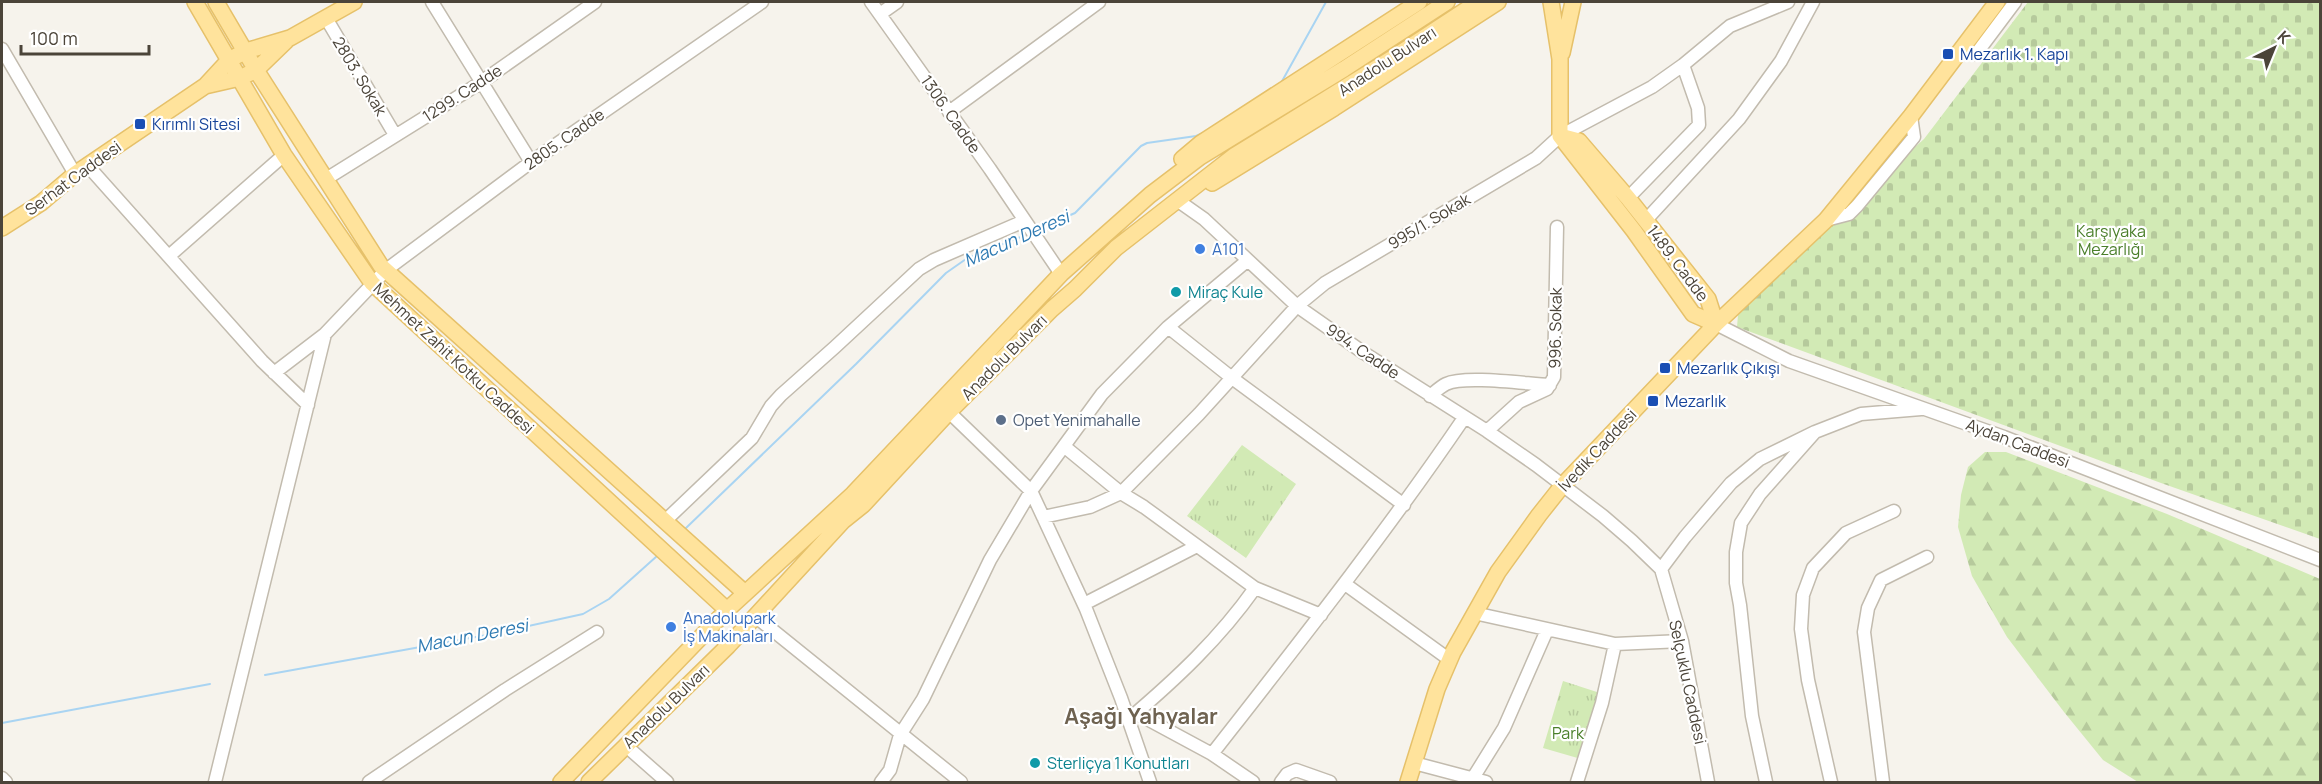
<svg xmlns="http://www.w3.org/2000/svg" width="2322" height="784" font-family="Manrope,sans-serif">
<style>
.grass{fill:url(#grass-tufts)}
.forest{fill:url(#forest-firs)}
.cemetery{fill:url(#cemetery-stones)}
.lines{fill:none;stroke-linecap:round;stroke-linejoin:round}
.stream{stroke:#a9d4f2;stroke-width:2}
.minor-casing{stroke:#c2bbae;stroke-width:15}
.major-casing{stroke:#e6c16a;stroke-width:18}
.minor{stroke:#fff;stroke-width:12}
.major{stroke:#ffe39c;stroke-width:15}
.transit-dot{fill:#1a4fb4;stroke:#fff;stroke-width:2}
.shop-dot{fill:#3f7fe0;stroke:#fff;stroke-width:2}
.culture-dot{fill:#0f9aa8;stroke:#fff;stroke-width:2}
.service-dot{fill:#5c6f8a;stroke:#fff;stroke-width:2}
.labels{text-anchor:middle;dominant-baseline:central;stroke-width:4.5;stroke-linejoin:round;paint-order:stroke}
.transit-label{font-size:16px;fill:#164399;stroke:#fff;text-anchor:start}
.street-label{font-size:16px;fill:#4b4439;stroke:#fff}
.park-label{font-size:16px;fill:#4a7f2a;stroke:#fff}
.shop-label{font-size:16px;fill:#366cbe;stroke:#fff;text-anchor:start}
.culture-label{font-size:16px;fill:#0d838f;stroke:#fff;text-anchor:start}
.service-label{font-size:16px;fill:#4e5e75;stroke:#fff;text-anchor:start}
.water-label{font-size:18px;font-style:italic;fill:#2e7ab2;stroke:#fff}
.district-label{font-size:22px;font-weight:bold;fill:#6e6250;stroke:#fff}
</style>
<defs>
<pattern id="grass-tufts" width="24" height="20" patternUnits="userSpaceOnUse" patternTransform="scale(1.5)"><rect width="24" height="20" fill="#d2eab5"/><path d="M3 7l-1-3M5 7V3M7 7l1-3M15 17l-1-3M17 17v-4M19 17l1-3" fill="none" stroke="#b6ca9c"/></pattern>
<pattern id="forest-firs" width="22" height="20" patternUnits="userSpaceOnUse" patternTransform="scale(1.5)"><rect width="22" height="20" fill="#d2eab5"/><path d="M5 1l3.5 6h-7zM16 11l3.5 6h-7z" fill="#b6ca9c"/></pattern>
<pattern id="cemetery-stones" width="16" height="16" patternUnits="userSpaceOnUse" patternTransform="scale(1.5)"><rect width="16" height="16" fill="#d2eab5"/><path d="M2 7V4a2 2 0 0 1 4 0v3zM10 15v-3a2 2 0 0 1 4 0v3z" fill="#b6ca9c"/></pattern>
</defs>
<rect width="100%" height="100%" fill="#f6f3ec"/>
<path class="grass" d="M1242,445L1296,484L1246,558L1187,516Z
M1563,681L1600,693L1581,759L1543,748Z"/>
<path class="forest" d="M1985,452H2006L2167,514L2320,579V782H2138L2103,760L2064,712L2007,637L1972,576L1958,527L1961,495L1968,467Z"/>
<path class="cemetery" d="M2028,2H2320V539L2161,483L1737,327L1738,315L1863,194L1924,139Z"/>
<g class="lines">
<path class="stream" d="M1281,83L1326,2
M1036,230L1075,213L1141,146L1147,143L1196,136L1203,133
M686,528L856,364L946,273L966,259L1028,234
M265,675L487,635L583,614L609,599L657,556
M2,723L210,684"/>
<defs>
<path id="minor" d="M432,2L531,162
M871,2L990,169L1061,274
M880,14L897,2
M326,18L395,135
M2,49L75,174
M1962,49L1976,54L2015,2
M949,112L1099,2
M88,166L262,361L308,405
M326,179L480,83L595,2
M1628,198L1699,125L1698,108L1683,65
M1177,200L1204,219L1297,306L1364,353L1487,431L1536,465L1603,516L1632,541L1661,569L1682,641L1708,782
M1646,220L1739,119L1781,61L1813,2
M1826,220L1849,214L1857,206L1914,137L1911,116
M169,256L284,155
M1716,324L1789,361L2004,437L2320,560
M1168,327L1232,378L1404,505
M274,373L325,334
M1430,396C1435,392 1440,387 1446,384C1465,375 1527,384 1550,385
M949,412L1031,491L1086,609L1121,698L1150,782
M1487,431L1519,402L1547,389L1554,377L1557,227
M1065,447L1121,493L1144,507L1255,588L1321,615
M1043,517L1090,507L1121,493L1199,414L1297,306L1325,283L1536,158L1560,136L1652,87L1683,65L1730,26L1788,2
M666,520L752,438L771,406L781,395L835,347L919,269L934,260L1024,221
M1661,569L1685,537L1731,483L1760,459L1815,432L1861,414L1921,409
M1345,584L1450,660
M1084,604L1197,546
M1474,613L1615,644L1682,641
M755,616L961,782
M1136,713L1212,754L1253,782
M1129,719C1176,679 1219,639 1255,588
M625,745L667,782
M1212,754C1298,644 1385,534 1464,418
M1414,763L1486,782
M2,778L6,782
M1473,778L1504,728L1547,630
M215,782L325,334L386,270L531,162L762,2
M369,782L505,690L597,632
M881,782L890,770L900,735L923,699L990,560L1031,491L1102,394L1168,327L1248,260
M1281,782L1287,774L1296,770L1330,782
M1577,782L1602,703L1615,644
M1766,782L1752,716L1740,605L1736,583V552L1741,523L1760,494L1815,432
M1831,782L1808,680L1801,629L1803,595L1813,568L1846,533L1894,511
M1883,782L1864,632L1868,608L1881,580L1927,557"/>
<path id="major" d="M195,2L284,155L372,283L727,610
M216,2L256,70L381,266L745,593
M1551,2L1560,59V136L1634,231L1693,314L1716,324
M1562,53L1573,2
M205,86L240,78L256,70L286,41
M1560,136L1579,141L1628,198L1708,299L1716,324
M1182,159L1201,143L1419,2
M1212,183L1334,108L1498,2
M2,228L41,203L75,174L205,86L229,60L246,51L290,38L354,2
M561,782L727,610L853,494L1061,274L1150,195L1200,157L1344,69L1447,2
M589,782L728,646L843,521L863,505L949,412L1052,309L1075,289L1116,248L1234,156L1391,59L1478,2
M1408,782L1437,689L1453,652L1498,572L1539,515L1562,486L1716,324L1826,220L1911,116L1997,2"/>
</defs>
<use href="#minor" class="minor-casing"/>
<use href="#major" class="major-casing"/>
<use href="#minor" class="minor"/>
<use href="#major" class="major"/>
</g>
<g class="transit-dot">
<rect x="1942" y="48" width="12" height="12" rx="3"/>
<rect x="134" y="118" width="12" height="12" rx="3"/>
<rect x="1659" y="362" width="12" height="12" rx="3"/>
<rect x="1647" y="395" width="12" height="12" rx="3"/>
</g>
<g class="shop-dot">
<circle cx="1200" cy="249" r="6"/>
<circle cx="671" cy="627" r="6"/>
</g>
<g class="culture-dot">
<circle cx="1176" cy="292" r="6"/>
<circle cx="1035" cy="763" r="6"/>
</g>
<circle class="service-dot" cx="1001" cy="420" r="6"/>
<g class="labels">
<g class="transit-label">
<text x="1960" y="54">Mezarlık 1. Kapı</text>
<text x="152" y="124">Kırımlı Sitesi</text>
<text x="1677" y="368">Mezarlık Çıkışı</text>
<text x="1665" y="401">Mezarlık</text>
</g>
<g class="street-label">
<text transform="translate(1387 61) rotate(-33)">Anadolu Bulvarı</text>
<text transform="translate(360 76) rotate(59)">2803. Sokak</text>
<text transform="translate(462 93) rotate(-33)">1299. Cadde</text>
<text transform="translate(951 114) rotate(55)">1306. Cadde</text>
<text transform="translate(564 139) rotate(-35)">2805. Cadde</text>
<text transform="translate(73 178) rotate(-36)">Serhat Caddesi</text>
<text transform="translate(1429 221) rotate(-31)">995/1. Sokak</text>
<text transform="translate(1678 263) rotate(53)">1489. Cadde</text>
<text transform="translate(1555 328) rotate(-89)">996. Sokak</text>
<text transform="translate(1363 351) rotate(34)">994. Cadde</text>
<text transform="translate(1004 357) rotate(-45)">Anadolu Bulvarı</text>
<text transform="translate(454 358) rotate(43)">Mehmet Zahit Kotku Caddesi</text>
<text transform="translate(2018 443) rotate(21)">Aydan Caddesi</text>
<text transform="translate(1597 450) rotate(-47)">İvedik Caddesi</text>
<text transform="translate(1688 682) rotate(78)">Selçuklu Caddesi</text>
<text transform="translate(666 706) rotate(-44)">Anadolu Bulvarı</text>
</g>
<g class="park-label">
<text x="2111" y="231">Karşıyaka<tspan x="2111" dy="18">Mezarlığı</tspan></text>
<text x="1568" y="733">Park</text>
</g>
<g class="shop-label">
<text x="1212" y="249">A101</text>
<text x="683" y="618">Anadolupark<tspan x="683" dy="18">İş Makinaları</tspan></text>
</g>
<g class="culture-label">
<text x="1188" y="292">Miraç Kule</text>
<text x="1047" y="763">Sterliçya 1 Konutları</text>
</g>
<g class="service-label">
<text x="1013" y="420">Opet Yenimahalle</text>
</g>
<g class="water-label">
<text transform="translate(1016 238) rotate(-24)">Macun Deresi</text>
<text transform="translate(472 635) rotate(-11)">Macun Deresi</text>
</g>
<g class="district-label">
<text x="1141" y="716">Aşağı Yahyalar</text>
</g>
</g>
<rect width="2322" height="784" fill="none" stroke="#4b4439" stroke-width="6"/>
<g transform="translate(2274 48) rotate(43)" stroke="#ffffff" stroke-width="4.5" paint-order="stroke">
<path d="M0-4.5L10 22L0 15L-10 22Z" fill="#4b4439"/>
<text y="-9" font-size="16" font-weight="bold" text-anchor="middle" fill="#4b4439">K</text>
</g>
<path d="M21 45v9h128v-9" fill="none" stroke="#4b4439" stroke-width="3"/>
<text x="30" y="45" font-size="18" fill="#4b4439" stroke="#ffffff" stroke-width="4.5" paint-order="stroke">100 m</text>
</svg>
